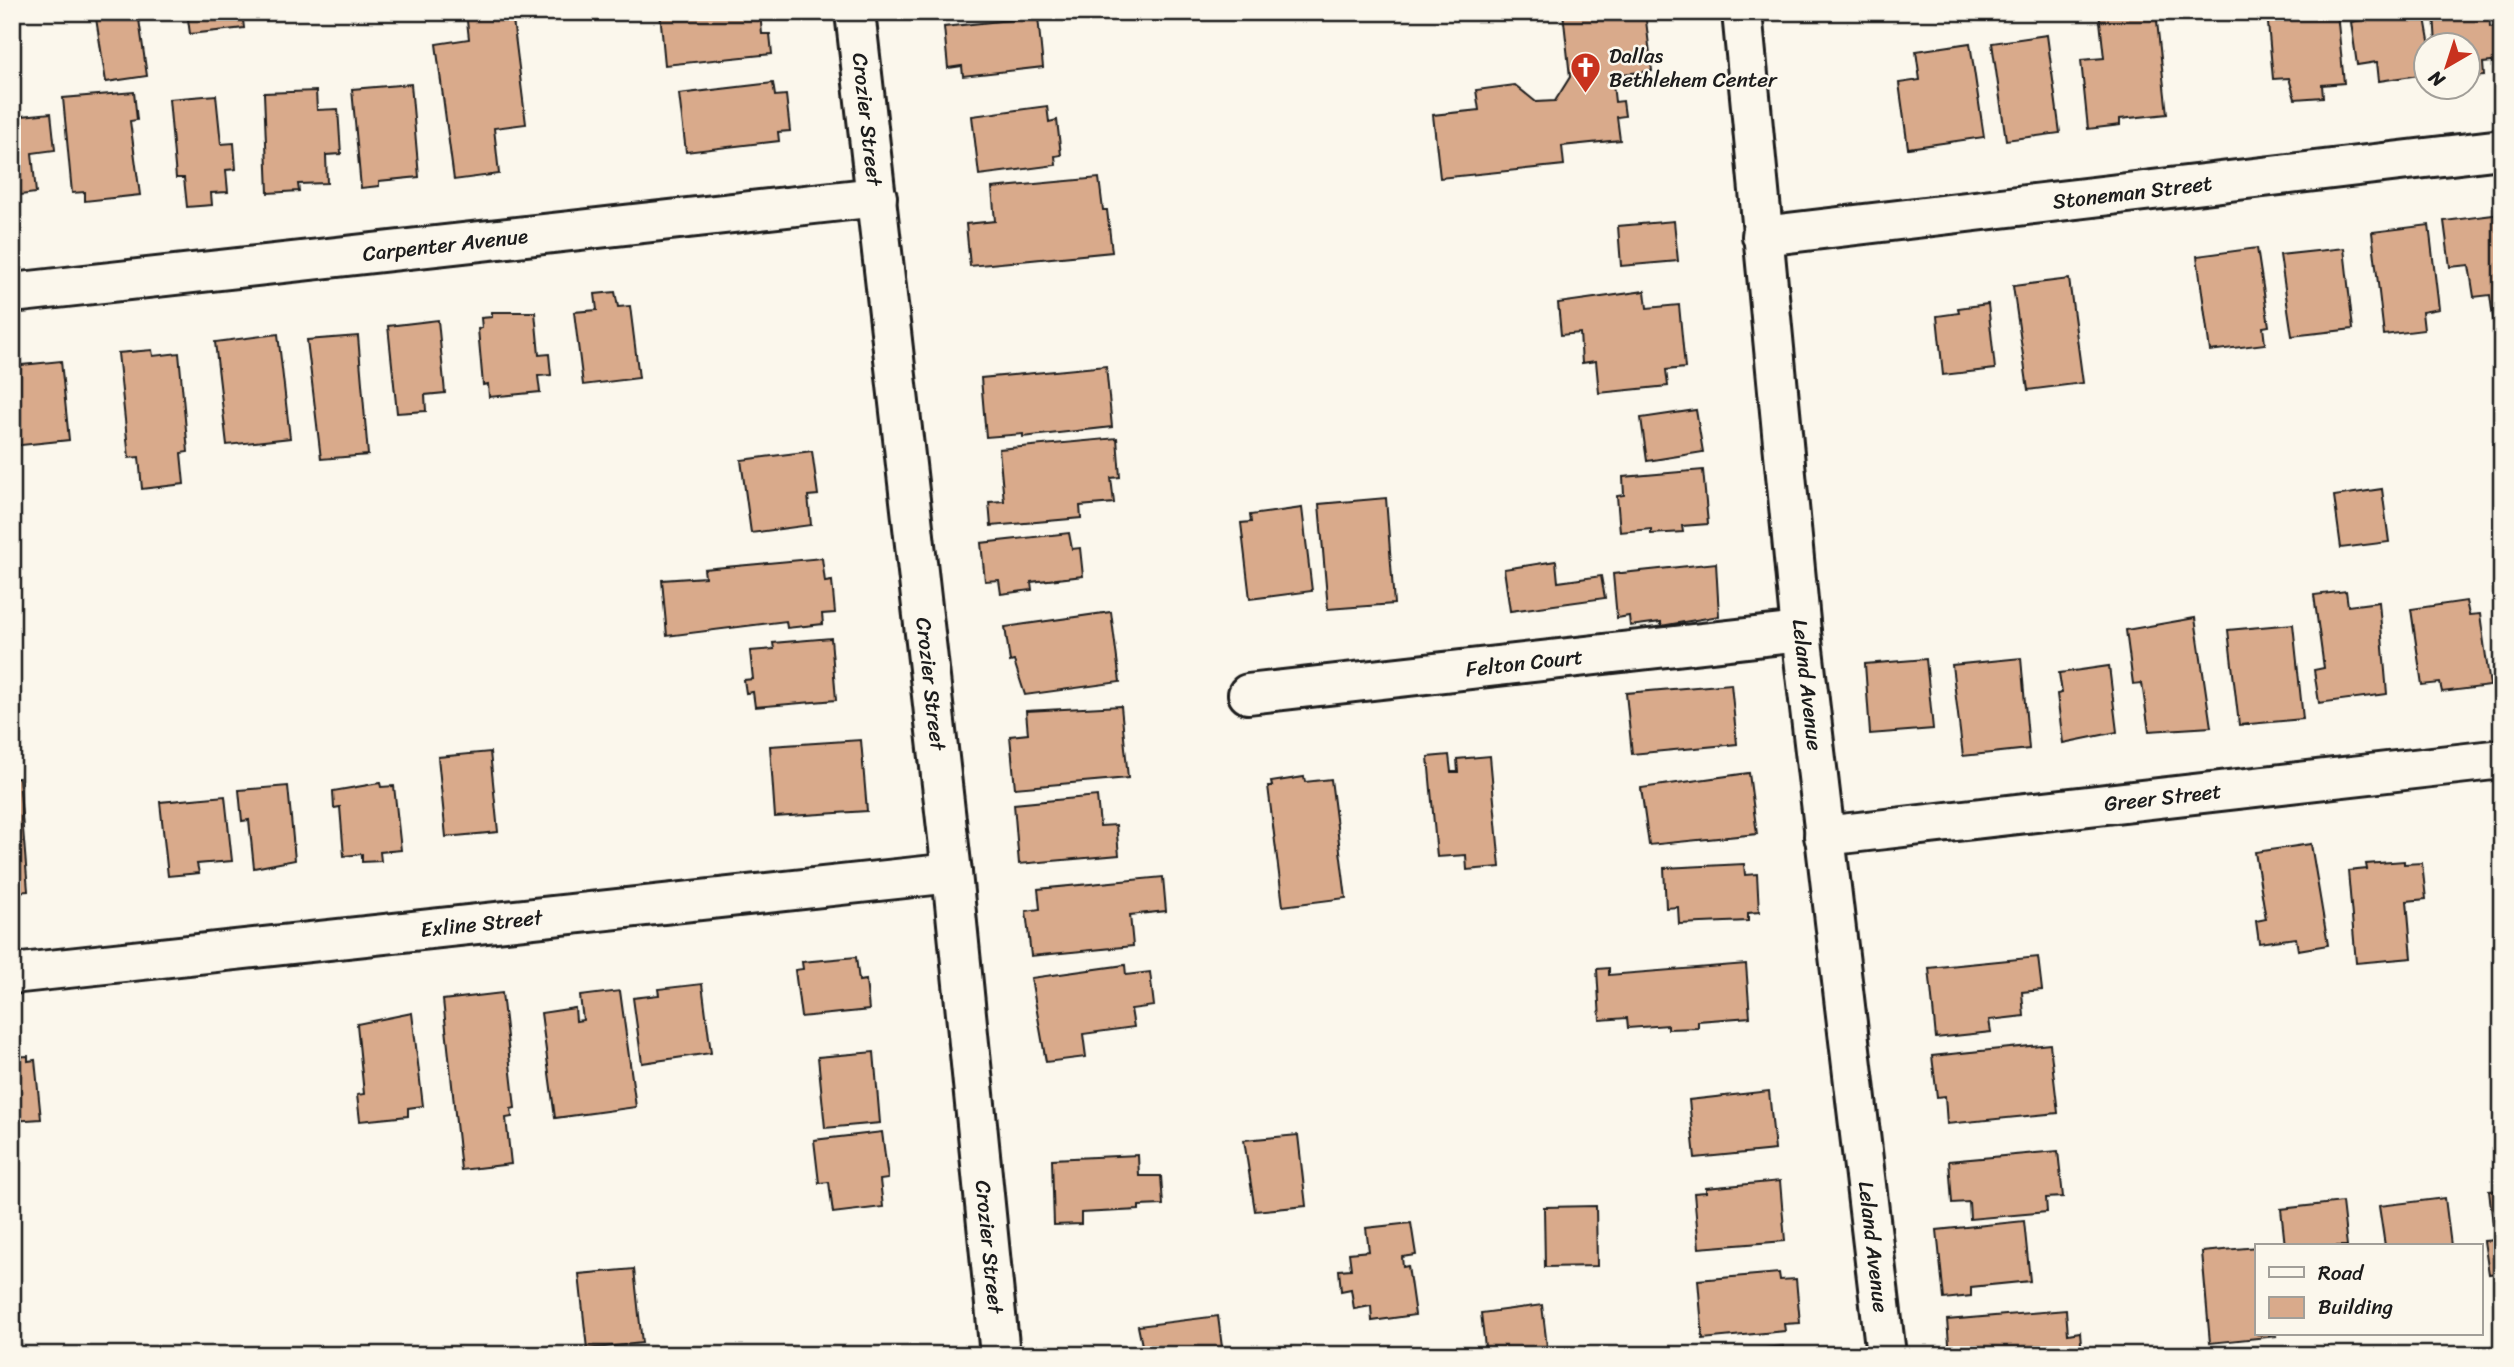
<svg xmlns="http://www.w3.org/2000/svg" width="2514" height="1367" font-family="Sriracha,sans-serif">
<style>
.building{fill:#d9aa8b;stroke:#1c1c1c;stroke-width:2}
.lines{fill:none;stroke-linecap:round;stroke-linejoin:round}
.minor-casing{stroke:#1c1c1c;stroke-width:44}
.minor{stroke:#fbf7ec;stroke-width:38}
.labels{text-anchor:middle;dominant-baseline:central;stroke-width:5;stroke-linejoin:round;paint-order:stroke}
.poi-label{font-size:21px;fill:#1c1c1c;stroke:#fbf7ec;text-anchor:start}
.street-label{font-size:21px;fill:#1c1c1c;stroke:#fbf7ec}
</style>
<rect width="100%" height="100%" fill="#fbf7ec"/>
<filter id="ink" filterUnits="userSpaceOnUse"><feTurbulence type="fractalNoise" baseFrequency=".0143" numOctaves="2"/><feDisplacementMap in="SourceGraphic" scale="14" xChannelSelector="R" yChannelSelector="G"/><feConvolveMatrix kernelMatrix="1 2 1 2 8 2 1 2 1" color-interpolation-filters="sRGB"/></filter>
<g filter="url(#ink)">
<path class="building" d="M95,12H138L147,76L106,82Z
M187,12H242L244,28L190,34Z
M466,12H512L526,124L494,128L499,174L454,180L436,44L469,39Z
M660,12H760L762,34H770L772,54L665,65Z
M1563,12H1645L1652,71L1612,75L1615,102L1623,101L1625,116L1617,117L1620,140L1562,146L1564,165L1440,178L1433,115L1479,110L1476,90L1515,85L1536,102L1555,101L1570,77Z
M2099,12H2156L2167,114L2120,119V125L2088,129L2081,60L2104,58Z
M2267,12L2337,13L2344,83L2322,85L2323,97L2295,99L2289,78L2273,79Z
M2371,12H2424L2430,46H2426V74L2379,81L2377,62L2357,65L2351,22L2372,18Z
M2434,12H2489L2490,27L2498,26L2501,61L2483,63L2484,76L2468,77V46H2436Z
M1038,17L1043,67L963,76L962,66L948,68L944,27Z
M2047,35L2060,133L2006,140L1992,43Z
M1970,43L1984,137L1908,148L1899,83L1920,80L1916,51Z
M773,83L775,96L786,95L790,131L778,132L779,141L686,152L679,94Z
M411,84L419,177L379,181V186L361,188L352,89Z
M316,91L317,110L338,109L341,154L326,155L327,183L298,184L299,191L268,193L264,93Z
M134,92L137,120L130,121L140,195L85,201V192L72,193L63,98Z
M216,95L221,144L234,143L236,169L226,170L228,192L211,193L212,205L187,207L184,178H176L169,99Z
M1047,106L1049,122L1057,120L1061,155L1055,156L1056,165L979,175L972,116Z
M51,113L55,150L32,153L36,193L12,196V117Z
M1099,178L1103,210H1107L1112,252L970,266L966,224L995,221L992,188Z
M2502,214V325H2494L2490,295L2474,297L2469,265L2450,267L2444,221Z
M1674,221L1678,261L1621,266L1618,226Z
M2429,225L2439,309L2422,312L2424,330L2384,335L2372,232Z
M2257,248L2269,326L2263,327L2265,344L2210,351L2197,256Z
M2344,248L2353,329L2292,336L2280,255Z
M2069,279L2083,383L2028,390L2013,286Z
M1645,291L1647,308L1679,305L1685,368L1666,370L1668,386L1599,393L1596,361L1582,363L1580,333L1561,335L1558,303Z
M615,292L618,307L630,306L639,378L583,385L574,312L597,310L595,294Z
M1988,304L1995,369L1943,375L1937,316L1959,313L1958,308Z
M492,312H535L539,355L549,354L551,375L538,376L540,392L489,397L488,384L483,385L478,329L482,328L481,318L492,317Z
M438,320L445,393L425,395L426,411L397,413L388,326Z
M278,334L290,438L227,445L215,342Z
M358,336L368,455L321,459L307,340Z
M152,350L153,356L179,353L188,452L181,453L184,484L142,489L139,457L129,458L118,353Z
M61,361L69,440L12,446V366Z
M1106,366L1112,427L1023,437V434L986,437L981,378Z
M1696,410L1703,452L1647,461L1641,418Z
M1117,438L1120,477L1111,478L1114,503L1080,506L1081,518L991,526L989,502L1004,501L999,449Z
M812,451L818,495L808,496L811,525L751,533L741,460Z
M1703,470L1708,524L1682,526L1683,532L1651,534V529L1620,532L1617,496L1624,495L1623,477Z
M2382,489L2389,542L2341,548L2334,496Z
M1386,498L1394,604L1328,609L1319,504Z
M1302,508L1312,591L1250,599L1241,523L1251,522L1250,515Z
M1069,533L1072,549L1080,548L1083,576L1031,582L1032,590L1001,594L999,580L985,581L981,543Z
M822,558L825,582L832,581L835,613L822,614L823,624L787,628L786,621L667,636L662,580L705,577L704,569Z
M1556,561L1558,582L1601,576L1605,598L1510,611L1504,569Z
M1716,563L1719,616L1661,626V622L1630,626L1629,616L1617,618L1613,574Z
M2346,591L2348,606L2379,602L2387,694L2319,703L2314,670L2324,668L2314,595Z
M2466,601L2469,615L2480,614L2490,686L2442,692L2440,683L2422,685L2411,609Z
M1111,612L1120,682L1025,695L1014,661L1010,662L1005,627Z
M2195,618L2211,727L2149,731L2142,683L2133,684L2126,630Z
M2293,624L2303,719L2239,725L2228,630Z
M831,638L836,700L755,707L753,692L746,693L744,680L753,679L750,651L774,649L773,643Z
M2021,658L2029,749L1963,756L1952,665Z
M1926,659L1933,729L1870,734L1865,664Z
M2109,666L2117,732L2063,743L2057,694L2062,693L2059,673Z
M1731,684L1737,744L1632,754L1626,693Z
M1121,706L1128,778L1015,788L1010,736L1028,734L1026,711Z
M861,740L867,811L775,817L770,746Z
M490,752L498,832L446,837L438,757Z
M1449,755L1451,772H1458L1457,759L1490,756L1500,867L1467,870L1466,855L1437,857L1428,757Z
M1749,773L1757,834L1649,845L1641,788Z
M1304,777L1305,782L1331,779L1346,898L1283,906L1268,786H1272L1271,782Z
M19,778L28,891L12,892V779Z
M380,783L381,787L394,786L401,850L380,852L381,861L362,862V854L344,856L340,807L334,808L333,791Z
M288,786L295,860L254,868L249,820L242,821L239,790Z
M225,796L232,861L197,864L199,873L168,876L160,802Z
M1097,796L1100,826L1116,825L1119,855L1019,864L1014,804Z
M2311,844L2328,945L2298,950L2296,938L2259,943L2256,921L2266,919L2255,852Z
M2404,861V864L2422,863L2426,899L2407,901L2412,958L2356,963L2348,871L2367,869L2366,864Z
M1744,864L1745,875L1757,874L1759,912L1748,913V921L1679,924L1678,907L1666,908L1664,868Z
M1163,877L1166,911L1130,915L1133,946L1031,956L1026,911L1040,909L1038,889Z
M856,957L859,981L866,980L869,1010L801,1017L795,970L803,969L802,962Z
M2038,957L2042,990L2022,992L2024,1016L1989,1020L1991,1032L1936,1038L1929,968Z
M1746,964L1750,1017L1698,1021V1028L1668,1029V1025L1628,1028L1627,1018L1600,1020L1597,969L1609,968V975Z
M1125,965L1126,975L1150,972L1154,1006L1131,1009L1134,1027L1083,1034L1086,1057L1046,1062L1031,978Z
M702,984L711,1053L642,1063L633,998L659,995L658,989Z
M620,991L636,1107L555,1118L541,1013L575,1008L576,1021L583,1020L580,996Z
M502,993L515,1108L511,1109L512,1117L506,1118L511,1164L461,1170L443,1000Z
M412,1013L423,1106L408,1108V1116L360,1121L357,1095L364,1094L357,1024Z
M2050,1044L2058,1113L1947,1124L1945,1096L1937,1097L1932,1056Z
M874,1052L880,1123L825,1128L818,1057Z
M28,1056V1061L35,1060L41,1119L12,1121V1057Z
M1769,1091L1775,1150L1695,1158L1689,1100Z
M882,1132L888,1179L880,1180L883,1207L833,1213L829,1182L819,1183L814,1140Z
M1298,1135L1306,1206L1255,1211L1244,1140Z
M2058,1151L2063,1197L2046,1198L2047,1212L1970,1219L1969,1202L1952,1203L1949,1161Z
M1138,1155L1139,1176H1161L1163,1205L1139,1206V1210L1081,1213V1224L1054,1225L1052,1159Z
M1780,1181L1785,1241L1699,1248L1694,1193L1706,1192V1188Z
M2502,1190V1312H2501L2496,1273L2489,1274L2484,1241L2495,1240L2489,1191Z
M2445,1198L2451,1246H2385L2379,1206Z
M2342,1202L2347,1246H2285L2281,1209Z
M1596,1206L1597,1266L1545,1267L1544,1207Z
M2024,1221L2030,1281L1971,1287V1296L1944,1299L1937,1230Z
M1411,1223L1416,1255L1402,1257L1403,1267L1408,1266L1415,1315L1372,1321L1371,1306L1354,1309L1351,1289L1341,1291L1339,1270L1351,1269L1349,1253L1369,1251L1366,1228Z
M2257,1247V1334L2277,1336L2210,1343L2202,1252Z
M634,1269L642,1343L587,1349L579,1274Z
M1779,1273L1780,1280L1796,1279L1800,1323L1784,1324L1785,1331L1703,1339L1698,1280Z
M1542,1305L1548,1355H1486L1481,1313Z
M2066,1310L2068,1334L2080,1332L2082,1355H1950L1947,1320Z
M1218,1316L1223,1355H1144L1138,1326Z
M1783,1346L1784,1355H1696Z
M873,1350V1355H829Z"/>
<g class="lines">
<defs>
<g id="minor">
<path id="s1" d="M855,12L952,873L1000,1355"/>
<path id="s2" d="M1742,12L1801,632L1886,1355"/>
<path id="s3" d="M1762,236L2502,149"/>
<path id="s4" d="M12,293L877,197"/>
<path id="s5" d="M1248,694L1801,632"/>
<path id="s6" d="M1824,836L2502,759"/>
<path id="s7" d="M12,974L952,873"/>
</g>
</defs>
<use href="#minor" class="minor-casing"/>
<use href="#minor" class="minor"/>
</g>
</g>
<defs>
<symbol id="church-pin" viewBox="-11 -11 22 30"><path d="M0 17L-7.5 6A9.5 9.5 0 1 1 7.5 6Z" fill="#c8321e" stroke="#fbf7ec"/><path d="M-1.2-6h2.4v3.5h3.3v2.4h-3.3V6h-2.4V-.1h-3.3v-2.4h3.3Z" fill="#fff"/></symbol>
</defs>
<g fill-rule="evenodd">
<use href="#church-pin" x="1568" y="50" width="35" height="47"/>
</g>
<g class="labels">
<g class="poi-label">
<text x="1609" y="56">Dallas<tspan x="1609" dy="24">Bethlehem Center</tspan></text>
</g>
<g class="street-label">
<text stroke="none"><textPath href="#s1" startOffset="108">Crozier Street</textPath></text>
<text stroke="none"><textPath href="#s3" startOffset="373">Stoneman Street</textPath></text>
<text stroke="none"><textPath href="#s4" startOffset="436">Carpenter Avenue</textPath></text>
<text stroke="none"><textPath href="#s5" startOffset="278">Felton Court</textPath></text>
<text stroke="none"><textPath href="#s1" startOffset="676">Crozier Street</textPath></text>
<text stroke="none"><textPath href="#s2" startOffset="676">Leland Avenue</textPath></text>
<text stroke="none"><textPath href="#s6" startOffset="341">Greer Street</textPath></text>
<text stroke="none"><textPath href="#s7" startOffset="472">Exline Street</textPath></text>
<text stroke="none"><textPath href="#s1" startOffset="1242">Crozier Street</textPath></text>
<text stroke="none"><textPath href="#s2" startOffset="1242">Leland Avenue</textPath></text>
</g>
</g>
<rect width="2514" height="1367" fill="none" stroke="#fbf7ec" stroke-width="42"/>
<rect x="21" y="21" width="2472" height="1325" fill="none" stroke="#1c1c1c" stroke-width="2.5" filter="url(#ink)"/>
<rect x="2255" y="1244" width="228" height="91" fill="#fbf7ec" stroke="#a29f99" stroke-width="2"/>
<rect x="2269" y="1267" width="35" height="10" fill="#fbf7ec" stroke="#a29f99" stroke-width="2"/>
<text x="2318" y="1280" font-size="21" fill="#1c1c1c">Road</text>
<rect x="2269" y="1297" width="35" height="21" fill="#d9aa8b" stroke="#a29f99" stroke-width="2"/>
<text x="2318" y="1314" font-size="21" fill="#1c1c1c">Building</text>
<g transform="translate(2447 66) rotate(219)"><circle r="33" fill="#fbf7ec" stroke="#a29f99" stroke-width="2"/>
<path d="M0-5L12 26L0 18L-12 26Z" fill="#c8321e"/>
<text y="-10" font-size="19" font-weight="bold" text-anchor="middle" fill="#1c1c1c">N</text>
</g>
</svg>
